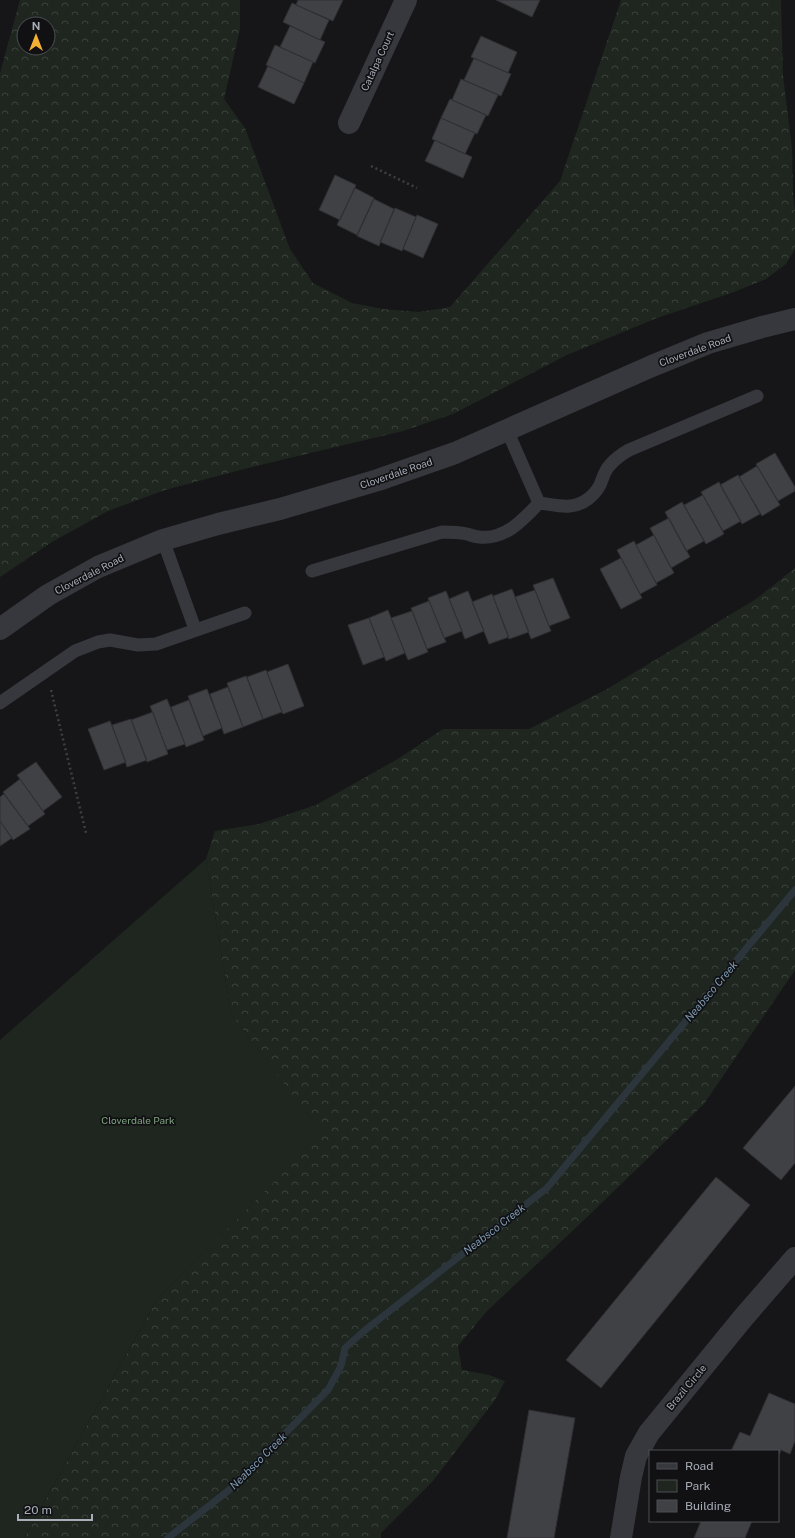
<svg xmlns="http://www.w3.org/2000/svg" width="795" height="1538" font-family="'Public Sans',sans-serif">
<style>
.forest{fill:url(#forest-crowns);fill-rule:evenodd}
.park{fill:#1e261f}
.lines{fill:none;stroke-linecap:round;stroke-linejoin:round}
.stream{stroke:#2c353c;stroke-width:7}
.building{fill:#404145;stroke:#303034}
.path{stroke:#3d3f44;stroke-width:2.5;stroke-dasharray:2 3;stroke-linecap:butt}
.service{stroke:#37383d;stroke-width:13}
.minor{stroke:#37383d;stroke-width:22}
.tertiary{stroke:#37383d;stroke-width:22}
.labels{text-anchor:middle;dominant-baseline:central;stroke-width:3.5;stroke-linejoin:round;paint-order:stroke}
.street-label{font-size:10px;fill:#a8adb8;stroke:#111113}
.park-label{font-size:10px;fill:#7fa381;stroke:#111113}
.water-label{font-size:11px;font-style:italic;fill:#7f9bb3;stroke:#111113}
</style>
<defs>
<pattern id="forest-crowns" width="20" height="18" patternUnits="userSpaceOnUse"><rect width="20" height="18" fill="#1e261f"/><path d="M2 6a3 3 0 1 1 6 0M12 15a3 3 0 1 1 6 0" fill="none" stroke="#3c433d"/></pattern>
</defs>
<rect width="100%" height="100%" fill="#161618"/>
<path class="forest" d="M20,0H240V29L224,99L245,128L290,249L313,283L352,303L383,309L419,312L450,307L560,181L621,0H781L783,76L792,148L793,193L795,212V249L786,264L766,279L734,292L657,318L567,355L453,414L403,431L244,469L165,490L108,511L52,542L0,577V73ZM24,24H48V48H24Z
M795,568V970L704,1104L582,1222L487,1311L458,1346L462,1370L489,1375L505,1381L495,1400L433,1481L381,1533V1538H24L157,1299L321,1134L231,1014L206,859L215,831L259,824L316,805L396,760L443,729H529L607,689L756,599Z"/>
<path class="park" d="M206,859L231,1014L322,1134L157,1299L24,1538H0V1040Z"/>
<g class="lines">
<path class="stream" d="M168,1538L229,1490L328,1390L341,1366L345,1348L364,1331L547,1188L795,890"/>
</g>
<path class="building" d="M298,0H343L333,21L296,5Z
M496,0H540L532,17Z
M292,3L329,20L320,40L283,22Z
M290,26L325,42L315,63L280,47Z
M481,36L517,52L508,73L471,57Z
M275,45L313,62L304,83L266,65Z
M474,58L511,74L501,96L464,80Z
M268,66L304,83L294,104L258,87Z
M461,79L498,95L488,116L452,100Z
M450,99L486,115L477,134L441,118Z
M441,118L475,133L465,154L432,139Z
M435,140L472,157L463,178L425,161Z
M335,175L356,185L340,220L319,210Z
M355,188L374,198L357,235L337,225Z
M374,199L394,209L379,246L357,236Z
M395,208L416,217L402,251L380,242Z
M417,215L438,224L423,258L403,249Z
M775,453L795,487V491L778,501L756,464Z
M757,466L780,505L762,516L739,477Z
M738,475L760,514L742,524L720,485Z
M719,482L741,521L723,531L701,492Z
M703,495L724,534L706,544L684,505Z
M682,502L704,541L686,551L665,512Z
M669,518L690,557L671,568L650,528Z
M654,535L674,573L656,583L636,545Z
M634,541L657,585L640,594L617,550Z
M621,558L642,598L621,609L600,569Z
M553,578L570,618L549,626L533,585Z
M512,589L529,632L509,639L493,596Z
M535,590L551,631L531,639L515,597Z
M446,591L462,631L444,638L428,598Z
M468,591L484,631L465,639L449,599Z
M492,594L509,637L489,644L472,602Z
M429,601L446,642L427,649L411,608Z
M388,610L405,653L386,661L369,618Z
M412,611L428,652L408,660L391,618Z
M369,618L384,657L363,665L348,625Z
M288,664L304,706L283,714L267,672Z
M266,670L282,712L263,719L247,677Z
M246,676L263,719L243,727L227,683Z
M228,687L243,727L224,734L210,694Z
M207,689L222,728L203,736L188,696Z
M167,699L185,744L167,750L150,706Z
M189,700L204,740L186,747L171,707Z
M153,712L168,754L147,762L131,720Z
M131,719L147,760L127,767L112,725Z
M110,721L126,762L104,770L88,729Z
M36,762L62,797L43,811L17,775Z
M20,779L45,814L28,826L3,792Z
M4,794L30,829L13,840L0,821V797Z
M0,821L12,838L0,846Z
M795,1086V1163L781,1180L743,1148Z
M716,1177L750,1205L601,1388L566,1360Z
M769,1393L795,1404V1441L790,1454L781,1450L778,1457V1451H731L740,1432L750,1436Z
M529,1410L575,1418L554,1538H507Z
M701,1521H752L745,1538H694Z"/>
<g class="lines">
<path class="path" d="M371,166L417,188
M51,690L86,833"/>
<path class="service" d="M507,430L539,503
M163,540L195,629
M312,571L442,532C450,532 458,532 467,534C471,535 475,537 479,537C505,540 523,520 539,503C549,504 560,507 570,506C583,505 594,496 600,485C603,478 604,471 610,465C615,459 622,454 629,450L757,396
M0,703L75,651L98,642L110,640L138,645L156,644L245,613"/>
<path class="minor" d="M349,123L406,0
M621,1538L631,1477L636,1456L649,1433L743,1318L795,1258"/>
<path class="tertiary" d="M0,629L48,595L98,567L163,540L218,524L280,509L378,480L455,453L652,366L708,343L762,327L795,319"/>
</g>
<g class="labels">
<g class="street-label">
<text transform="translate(377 61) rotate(-65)">Catalpa Court</text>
<text transform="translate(695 350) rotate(-20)">Cloverdale Road</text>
<text transform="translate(396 473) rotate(-19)">Cloverdale Road</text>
<text transform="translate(89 574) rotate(-27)">Cloverdale Road</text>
<text transform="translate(686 1387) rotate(-50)">Brazil Circle</text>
</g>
<g class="park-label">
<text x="138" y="1120">Cloverdale Park</text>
</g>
<g class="water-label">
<text transform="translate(711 991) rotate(-50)">Neabsco Creek</text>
<text transform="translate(494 1229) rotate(-38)">Neabsco Creek</text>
<text transform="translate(258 1461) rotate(-45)">Neabsco Creek</text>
</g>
</g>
<rect x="649" y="1450" width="130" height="72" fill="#111113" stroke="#4d4f55"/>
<rect x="657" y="1463" width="20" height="6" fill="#37383d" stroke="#4d4f55"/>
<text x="685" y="1470" font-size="12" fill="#a8adb8">Road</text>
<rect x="657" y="1480" width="20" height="12" fill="#1e261f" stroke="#4d4f55"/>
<text x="685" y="1490" font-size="12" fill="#a8adb8">Park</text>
<rect x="657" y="1500" width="20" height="12" fill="#404145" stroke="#4d4f55"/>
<text x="685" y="1510" font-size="12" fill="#a8adb8">Building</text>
<g transform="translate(36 36)"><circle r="19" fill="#111113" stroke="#4d4f55"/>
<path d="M0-3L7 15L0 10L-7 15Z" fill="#f2b134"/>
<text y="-6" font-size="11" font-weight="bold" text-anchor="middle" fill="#a8adb8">N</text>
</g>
<path d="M18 1514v6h74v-6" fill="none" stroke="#a8adb8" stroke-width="2"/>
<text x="24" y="1514" font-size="12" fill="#a8adb8" stroke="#111113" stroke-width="3" paint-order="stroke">20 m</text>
</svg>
